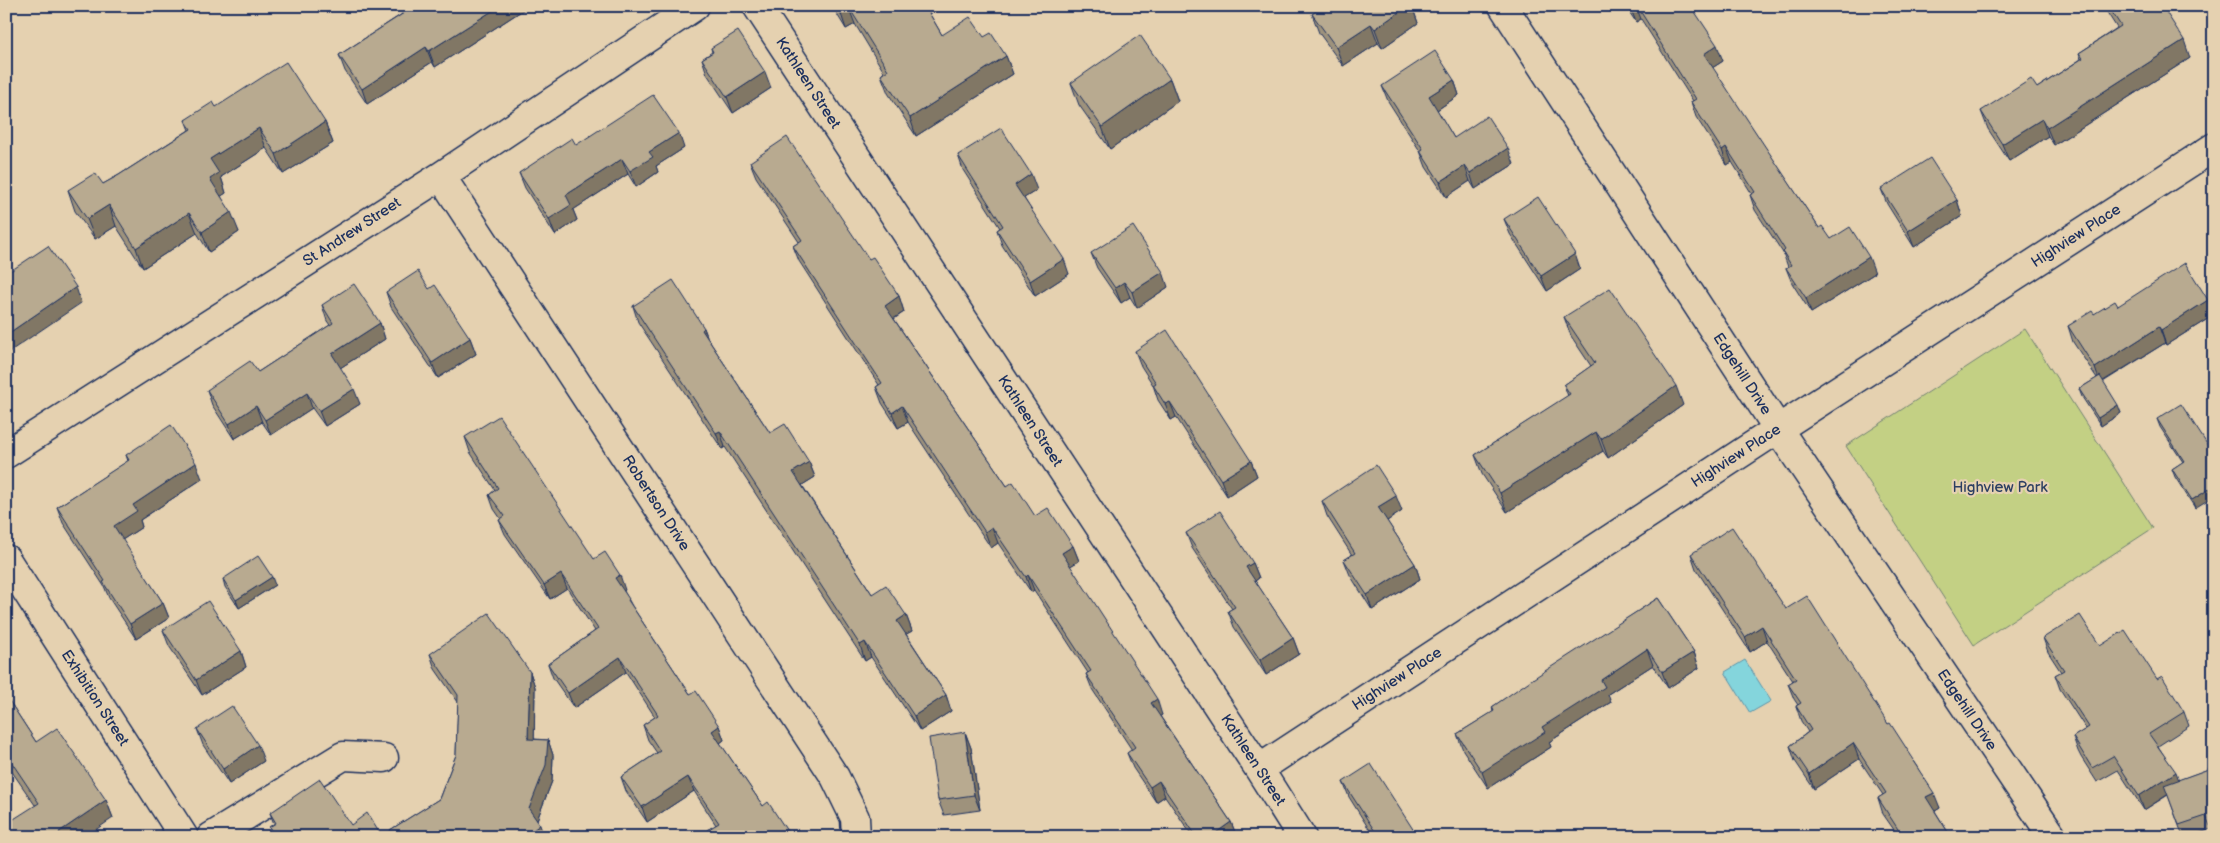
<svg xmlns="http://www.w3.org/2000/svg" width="2220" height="843" font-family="'Balsamiq Sans',sans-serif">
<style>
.green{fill:#c3d084;stroke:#6f8071}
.water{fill:#84d5dc;stroke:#5a93aa}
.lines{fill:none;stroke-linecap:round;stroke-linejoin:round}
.minor-casing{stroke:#1b2f5e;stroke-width:31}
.minor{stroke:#e5d1b0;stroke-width:28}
.wall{fill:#9e927c;stroke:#1b2f5e}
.shaded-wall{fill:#817765;stroke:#1b2f5e}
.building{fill:#b8aa90;stroke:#1b2f5e}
.labels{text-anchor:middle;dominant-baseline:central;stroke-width:4.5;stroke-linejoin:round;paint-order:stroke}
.street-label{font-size:15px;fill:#1b2f5e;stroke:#e5d1b0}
.park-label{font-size:15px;fill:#2c3f62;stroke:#e5d1b0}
</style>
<rect width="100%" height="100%" fill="#e5d1b0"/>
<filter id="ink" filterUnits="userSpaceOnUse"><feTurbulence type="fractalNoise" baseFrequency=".02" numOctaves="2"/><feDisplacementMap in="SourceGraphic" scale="10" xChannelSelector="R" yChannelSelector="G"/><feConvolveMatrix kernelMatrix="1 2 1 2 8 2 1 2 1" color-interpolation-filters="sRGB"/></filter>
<g filter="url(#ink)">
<path class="green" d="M2025,329L2153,528L1974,645L1846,446Z"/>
<path class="water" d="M1745,660L1771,701L1750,713L1725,672Z"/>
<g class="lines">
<defs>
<path id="minor" d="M757,6L1259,769L1302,837
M1503,6L1778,429L2053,837
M441,176L835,777L855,818L856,837
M6,454L441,176L695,6
M6,559L184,837
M1259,769L1778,429L2214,147
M211,837L343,756L384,758"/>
</defs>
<use href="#minor" class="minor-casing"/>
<use href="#minor" class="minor"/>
</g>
<path class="wall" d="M399,6H529L435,67L432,62L367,104L345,71L339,55L402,14Z
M832,6H925L942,35L984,37L1006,56L1013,74L916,136L888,93L881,75L884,72L855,24L846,29Z
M1323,6H1412L1418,23L1382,48L1378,43L1343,66L1319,33L1312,14Z
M1625,6H1691L1723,61L1712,68L1819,228L1831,239L1875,273L1811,313L1792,283L1786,268L1788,267L1783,253L1755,210L1750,195L1752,194L1732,162L1727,165L1696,117L1691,102L1693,101L1641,19L1636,22Z
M2103,6H2162L2190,58L2054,145L2048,136L2009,161L1988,129L1981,111L2037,88L2081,59L2079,53L2117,28Z
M711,48L771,88L733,113L707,74L702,59L712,52Z
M1170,79L1178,101L1110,149L1079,105L1071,83Z
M1454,80L1459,95L1437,110L1454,138L1514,164L1475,189L1470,181L1446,197L1426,167L1420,151L1388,101L1382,86Z
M216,107L325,122L333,143L283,174L266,148L221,177L226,193L221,196L239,232L209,252L197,233L143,268L116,226L95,239L75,211L68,190L103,184L119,175L189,130L185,120Z
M576,145L684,148L656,166L658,172L636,187L628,174L573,210L577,220L555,235L525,188L519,173Z
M958,155L1037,190L1024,198L1069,274L1035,296L1002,245L997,230L1000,228L963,170Z
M750,162L869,259L899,296L904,312L894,319L1007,486L1035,516L1073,546L1079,561L1070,566L1162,715L1160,716L1231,822L1237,837H1193L1165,796L1156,802L1133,768L1127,753L1132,750L1092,689L1086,674L1088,673L1034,590L1031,592L998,543L991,548L908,422L898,428L882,403L876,387L879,385L799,261L793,246L799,242L756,177Z
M1881,189L1957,200L1962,216L1914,247L1887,204Z
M1504,219L1580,269L1547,291L1510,234Z
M1091,253L1168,287L1137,308L1130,297L1121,303L1097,268Z
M429,289L470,338L476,354L438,378L391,307L386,292Z
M2208,300L2214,315L2166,345L2165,343L2103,382L2121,413L2101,426L2082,397L2079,389L2097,378L2073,342L2068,326L2094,314L2118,306Z
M322,305L380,323L385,339L340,368L360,404L325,426L312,408L271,435L262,422L234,439L212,405L207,390L258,372L330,325L327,321Z
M633,306L704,328L708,339L770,433L809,462L815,477L802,485L872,594L906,615L912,631L906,634L946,695L951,711L920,731L871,657L865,661L725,447L722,449L638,322Z
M1564,317L1683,405L1608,458L1603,451L1507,512L1482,474L1475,455L1568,396L1564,385L1591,366L1571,336Z
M1135,351L1251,461L1257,476L1227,496L1176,417L1171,420L1158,400L1153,385L1141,366Z
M2157,419L2214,455L2195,508L2175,477L2172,469L2183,462L2160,427Z
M465,437L594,559L625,590L624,591L632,606L690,694L719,726L724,740L720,743L763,806L790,837H709L707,830L716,825L694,791L647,822L626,791L621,777L657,753L648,740L643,725L655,717L626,672L574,708L553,678L548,664L595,631L567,588L550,599L505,534L499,520L501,519L494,509L489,495L495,490L470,452Z
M126,455L202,479L140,520L142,527L122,540L163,603L169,618L136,639L109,598L104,586L63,523L57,507L128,461Z
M1322,501L1402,511L1387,521L1415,564L1420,579L1372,610L1350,575L1344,560L1352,555L1327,516Z
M1186,533L1253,563L1259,578L1255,581L1293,638L1299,654L1266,675L1234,627L1228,611L1232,609L1192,548Z
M1691,554L1786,609L1888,724L1917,767L1940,808L1935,811L1951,837H1899L1883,814L1878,798L1883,795L1859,759L1814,789L1795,761L1790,746L1808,732L1801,721L1796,706L1798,705L1794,699L1788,684L1793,681L1767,641L1750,652L1696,569Z
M223,579L275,585L239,608L225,587Z
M1658,598L1694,652L1699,668L1668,688L1653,665L1608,694L1611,702L1549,742L1551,747L1488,788L1463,750L1457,734L1493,712L1492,707Z
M163,630L241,651L246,667L202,695L169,646Z
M2043,638L2100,646L2157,679L2184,712L2189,726L2158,746L2179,780L2214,767V837L2211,829L2189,837H2183L2168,795L2144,810L2118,770L2097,782L2081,757L2078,751L2073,737L2086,729L2060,689L2055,675L2061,672L2048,652Z
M430,654L530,672L535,687L534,739L548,740L553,755L552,781L537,820L544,837H393L390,830L439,799L456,755L458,702L435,669Z
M6,696L36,742L106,800L113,818L35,805L6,763Z
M197,729L264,761L229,784L203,745Z
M965,732L971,748L980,810L944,815L938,800Z
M1343,782L1418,837H1374L1349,797Z
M270,813L351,825L382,837H273L269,827L274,824Z"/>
<path class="shaded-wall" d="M500,6H529L435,67L429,51Z
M848,6L855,24L846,29L840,11Z
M1408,6H1412L1418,23L1382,48L1375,29Z
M1632,6H1636L1641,19L1636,22L1630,7Z
M1371,24L1378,43L1343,66L1336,47Z
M2184,40L2190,58L2054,145L2047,128Z
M1717,45L1723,61L1709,70L1704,54Z
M426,47L432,62L367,104L362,89Z
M1006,56L1013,74L916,136L910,118Z
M765,72L771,88L733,113L727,97Z
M1170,79L1178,101L1110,149L1102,127Z
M1454,80L1459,95L1434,112L1429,96Z
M2042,119L2048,136L2009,161L2002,144Z
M325,122L333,143L283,174L276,154Z
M259,128L266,148L221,177L226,193L217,199L210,179V159Z
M679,133L684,148L656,166L658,172L636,187L630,171L649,152Z
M1726,147L1732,162L1727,165L1722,150Z
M1508,148L1514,164L1475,189L1470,173Z
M622,159L628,174L573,210L577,220L555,235L549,219L566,195Z
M1465,166L1470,181L1446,197L1440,182Z
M1031,174L1037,190L1021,200L1015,185Z
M1957,200L1962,216L1914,247L1908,231Z
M109,205L116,226L95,239L87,219Z
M231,212L239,232L209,252L202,232Z
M189,213L197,233L143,268L136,248Z
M1575,254L1580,269L1547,291L1541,276Z
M1869,257L1875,273L1811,313L1806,298Z
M1064,259L1069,274L1035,296L1030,281Z
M1163,272L1168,287L1137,308L1132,292Z
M1124,282L1130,297L1121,303L1115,288Z
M76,287L81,303L6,354V335Z
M899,296L904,312L890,321L885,306Z
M2208,300L2214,315L2166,345L2161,330Z
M380,323L385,339L337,370L332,354Z
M2159,327L2165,343L2100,383L2095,368Z
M704,328L710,344L702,330Z
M470,338L476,354L438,378L432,363Z
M1676,386L1683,405L1608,458L1601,439Z
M354,389L360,404L325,426L319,411Z
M307,393L312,408L271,435L265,420Z
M1170,402L1176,417L1171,420L1165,404Z
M2118,405L2121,413L2101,426L2098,418Z
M256,406L262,422L234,439L229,424Z
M902,406L908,422L898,428L892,413Z
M720,431L725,447L722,449L716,433Z
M1596,432L1603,451L1507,512L1500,493Z
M1251,461L1257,476L1227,496L1221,480Z
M809,462L815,477L799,487L793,472Z
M196,463L202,479L140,520L142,527L119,542L114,526L133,505Z
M2214,486V496L2195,508L2192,500Z
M1396,496L1402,511L1384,523L1378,507Z
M992,527L998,543L991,548L985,532Z
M1073,546L1079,561L1067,568L1062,553Z
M1253,563L1259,578L1252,583L1246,567Z
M1415,564L1420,579L1372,610L1367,595Z
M561,574L567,588L550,599L544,585Z
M620,575L625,590L621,593L615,578Z
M1028,575L1034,590L1031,592L1026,577Z
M272,577L275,585L239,608L236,600Z
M163,603L169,618L136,639L130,624Z
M906,615L912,631L903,636L897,621Z
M1762,626L1767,641L1750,652L1745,637Z
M1293,638L1299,654L1266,675L1260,660Z
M865,642L871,657L865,661L860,645Z
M1647,649L1653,665L1608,694L1611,702L1549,742L1551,747L1488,788L1482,772L1542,727L1601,680Z
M241,651L246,667L202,695L196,680Z
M1694,652L1699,668L1668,688L1662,672Z
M620,657L626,672L574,708L568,693Z
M530,672L535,687L534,754L528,739Z
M946,695L951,711L920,731L914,716Z
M1157,699L1162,715L1156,719L1151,703Z
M719,726L724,740L717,745L712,731Z
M965,732L971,748L980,810L974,795Z
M548,740L553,755L552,781L535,825L529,809Z
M1853,743L1859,759L1814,789L1809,774Z
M258,745L264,761L229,784L223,769Z
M2176,772L2181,786L2144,810L2139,796Z
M688,777L694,791L647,822L642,807Z
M1159,781L1165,796L1156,802L1150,787Z
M1934,793L1940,808L1932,813L1926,797Z
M106,800L113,818L85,837H60L59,832Z
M1231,822L1237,837H1210Z
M540,825L544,837H523Z"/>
<path class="building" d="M400,6H500L429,51L426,47L362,89L339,55L404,13Z
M837,6H848L840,11Z
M848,6H925L942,35L970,17L984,37L991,33L1006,56L910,118L881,75L888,70Z
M1323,6H1408L1375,29L1371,24L1336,47L1312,14Z
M1637,6H1691L1717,45L1704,54L1819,228L1822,226L1831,239L1850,227L1869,257L1806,298L1786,268L1791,265L1783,252L1785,250L1750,195L1755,192L1726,147L1722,150L1691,102L1696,99Z
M2108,6H2162L2184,40L2047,128L2042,119L2002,144L1981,111L2031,79L2037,88L2083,58L2079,53L2121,26Z
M738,31L765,72L727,97L702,59L713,52L711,48Z
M1140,35L1170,79L1102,127L1071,83Z
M1435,51L1454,80L1429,96L1454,138L1487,116L1508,148L1470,173L1465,166L1440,182L1420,151L1423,149L1382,86Z
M286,62L325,122L276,154L259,128L210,159L219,173L210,179L231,212L202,232L189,213L136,248L109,205L87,219L68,190L95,173L103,184L119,175L191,129L185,120L213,102L216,107Z
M653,95L679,133L649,152L653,157L630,171L622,159L566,195L571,205L549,219L519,173L572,138L576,145Z
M1001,128L1031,174L1015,185L1064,259L1030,281L997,230L1003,226L958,155Z
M787,137L869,259L873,257L899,296L885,306L1007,486L1013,482L1035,516L1048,508L1073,546L1062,553L1157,699L1151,703L1231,822L1210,837H1197L1159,781L1150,787L1127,753L1135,747L1086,674L1091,671L1028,575L1026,577L992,527L985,532L902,406L892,413L876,387L882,383L793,246L802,240L750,162Z
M1930,158L1957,200L1908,231L1881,189Z
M1538,197L1575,254L1541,276L1504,219Z
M1133,226L1163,272L1132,292L1124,282L1115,288L1091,253Z
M48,246L76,287L6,335V282L7,281L6,279V274Z
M2185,263L2208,300L2161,330L2159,327L2095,368L2068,326L2092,311L2094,314L2115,301L2118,306Z
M418,271L429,289L435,285L470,338L432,363L386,292Z
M673,280L704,328L702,330L770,433L785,424L809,462L793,472L872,594L886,585L906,615L897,621L946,695L914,716L865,642L860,645L720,431L716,433L633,306Z
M354,284L380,323L332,354L354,389L319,411L307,393L265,420L256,406L229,424L207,390L250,361L258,372L333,323L322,305Z
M1610,288L1676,386L1601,439L1596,432L1500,493L1475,455L1570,394L1564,385L1595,363L1564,317Z
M1167,330L1251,461L1221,480L1170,402L1165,404L1153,385L1156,383L1135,351Z
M2100,376L2118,405L2098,418L2079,389Z
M2181,404L2214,455V486L2192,500L2172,469L2184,461L2157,419Z
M499,416L594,559L605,552L620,575L615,578L629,599L628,600L690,694L696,691L719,726L712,731L763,806L768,802L789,834L785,837H711L707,830L719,823L688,777L642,807L621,777L660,751L643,725L658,715L620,657L568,693L548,664L598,629L561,574L544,585L499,520L505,516L489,495L498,488L465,437Z
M171,425L196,463L133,505L137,511L114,526L163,603L130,624L103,582L105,581L57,507L129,460L126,455Z
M1376,465L1396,496L1378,507L1415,564L1367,595L1344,560L1355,553L1322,501Z
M1220,511L1253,563L1246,567L1293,638L1260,660L1228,611L1235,607L1186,533Z
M1732,527L1786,609L1807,596L1888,724L1890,723L1914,760L1913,761L1934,793L1926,797L1951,837H1903L1878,798L1886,793L1853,743L1809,774L1790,746L1811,730L1796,706L1801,703L1788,684L1796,679L1762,626L1745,637L1691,554Z
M258,556L272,577L236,600L223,579Z
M1658,598L1694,652L1662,672L1647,649L1601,680L1605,687L1542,727L1545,732L1482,772L1457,734L1494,711L1492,707L1531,680Z
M208,601L241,651L196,680L163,630Z
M489,613L530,672L528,739L548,740L546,765L529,809L540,825L523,837H395L390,830L439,799L456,755L458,695L430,654Z
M2080,615L2100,646L2125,630L2157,679L2162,676L2184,712L2149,734L2176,772L2139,796L2113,756L2092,768L2073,737L2089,727L2055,675L2064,670L2043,638Z
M6,696L36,742L57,728L106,800L59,832L62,837H6V824L39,803L6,754Z
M232,706L258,745L223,769L197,729Z
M965,732L974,795L938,800L929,738Z
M1371,764L1418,837H1377L1378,836L1343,782Z
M2214,767V825L2210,826L2206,816L2179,825L2164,785Z
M320,779L351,825L367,813L382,837H276L269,827L276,823L270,813Z"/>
</g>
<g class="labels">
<g class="street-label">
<text transform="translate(808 83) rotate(57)">Kathleen Street</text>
<text transform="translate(352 232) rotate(-33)">St Andrew Street</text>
<text transform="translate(2076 236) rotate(-33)">Highview Place</text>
<text transform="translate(1742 374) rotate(57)">Edgehill Drive</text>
<text transform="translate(1030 421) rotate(57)">Kathleen Street</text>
<text transform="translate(1736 456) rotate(-33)">Highview Place</text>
<text transform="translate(656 503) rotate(57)">Robertson Drive</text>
<text transform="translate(1397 679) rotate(-33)">Highview Place</text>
<text transform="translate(95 698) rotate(57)">Exhibition Street</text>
<text transform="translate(1967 710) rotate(56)">Edgehill Drive</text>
<text transform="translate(1253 760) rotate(57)">Kathleen Street</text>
</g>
<g class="park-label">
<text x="2000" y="487">Highview Park</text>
</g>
</g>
<rect width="2220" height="843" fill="none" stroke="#e5d1b0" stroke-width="25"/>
<rect x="12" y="12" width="2195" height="818" fill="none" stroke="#1b2f5e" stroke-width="2" filter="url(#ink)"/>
</svg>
